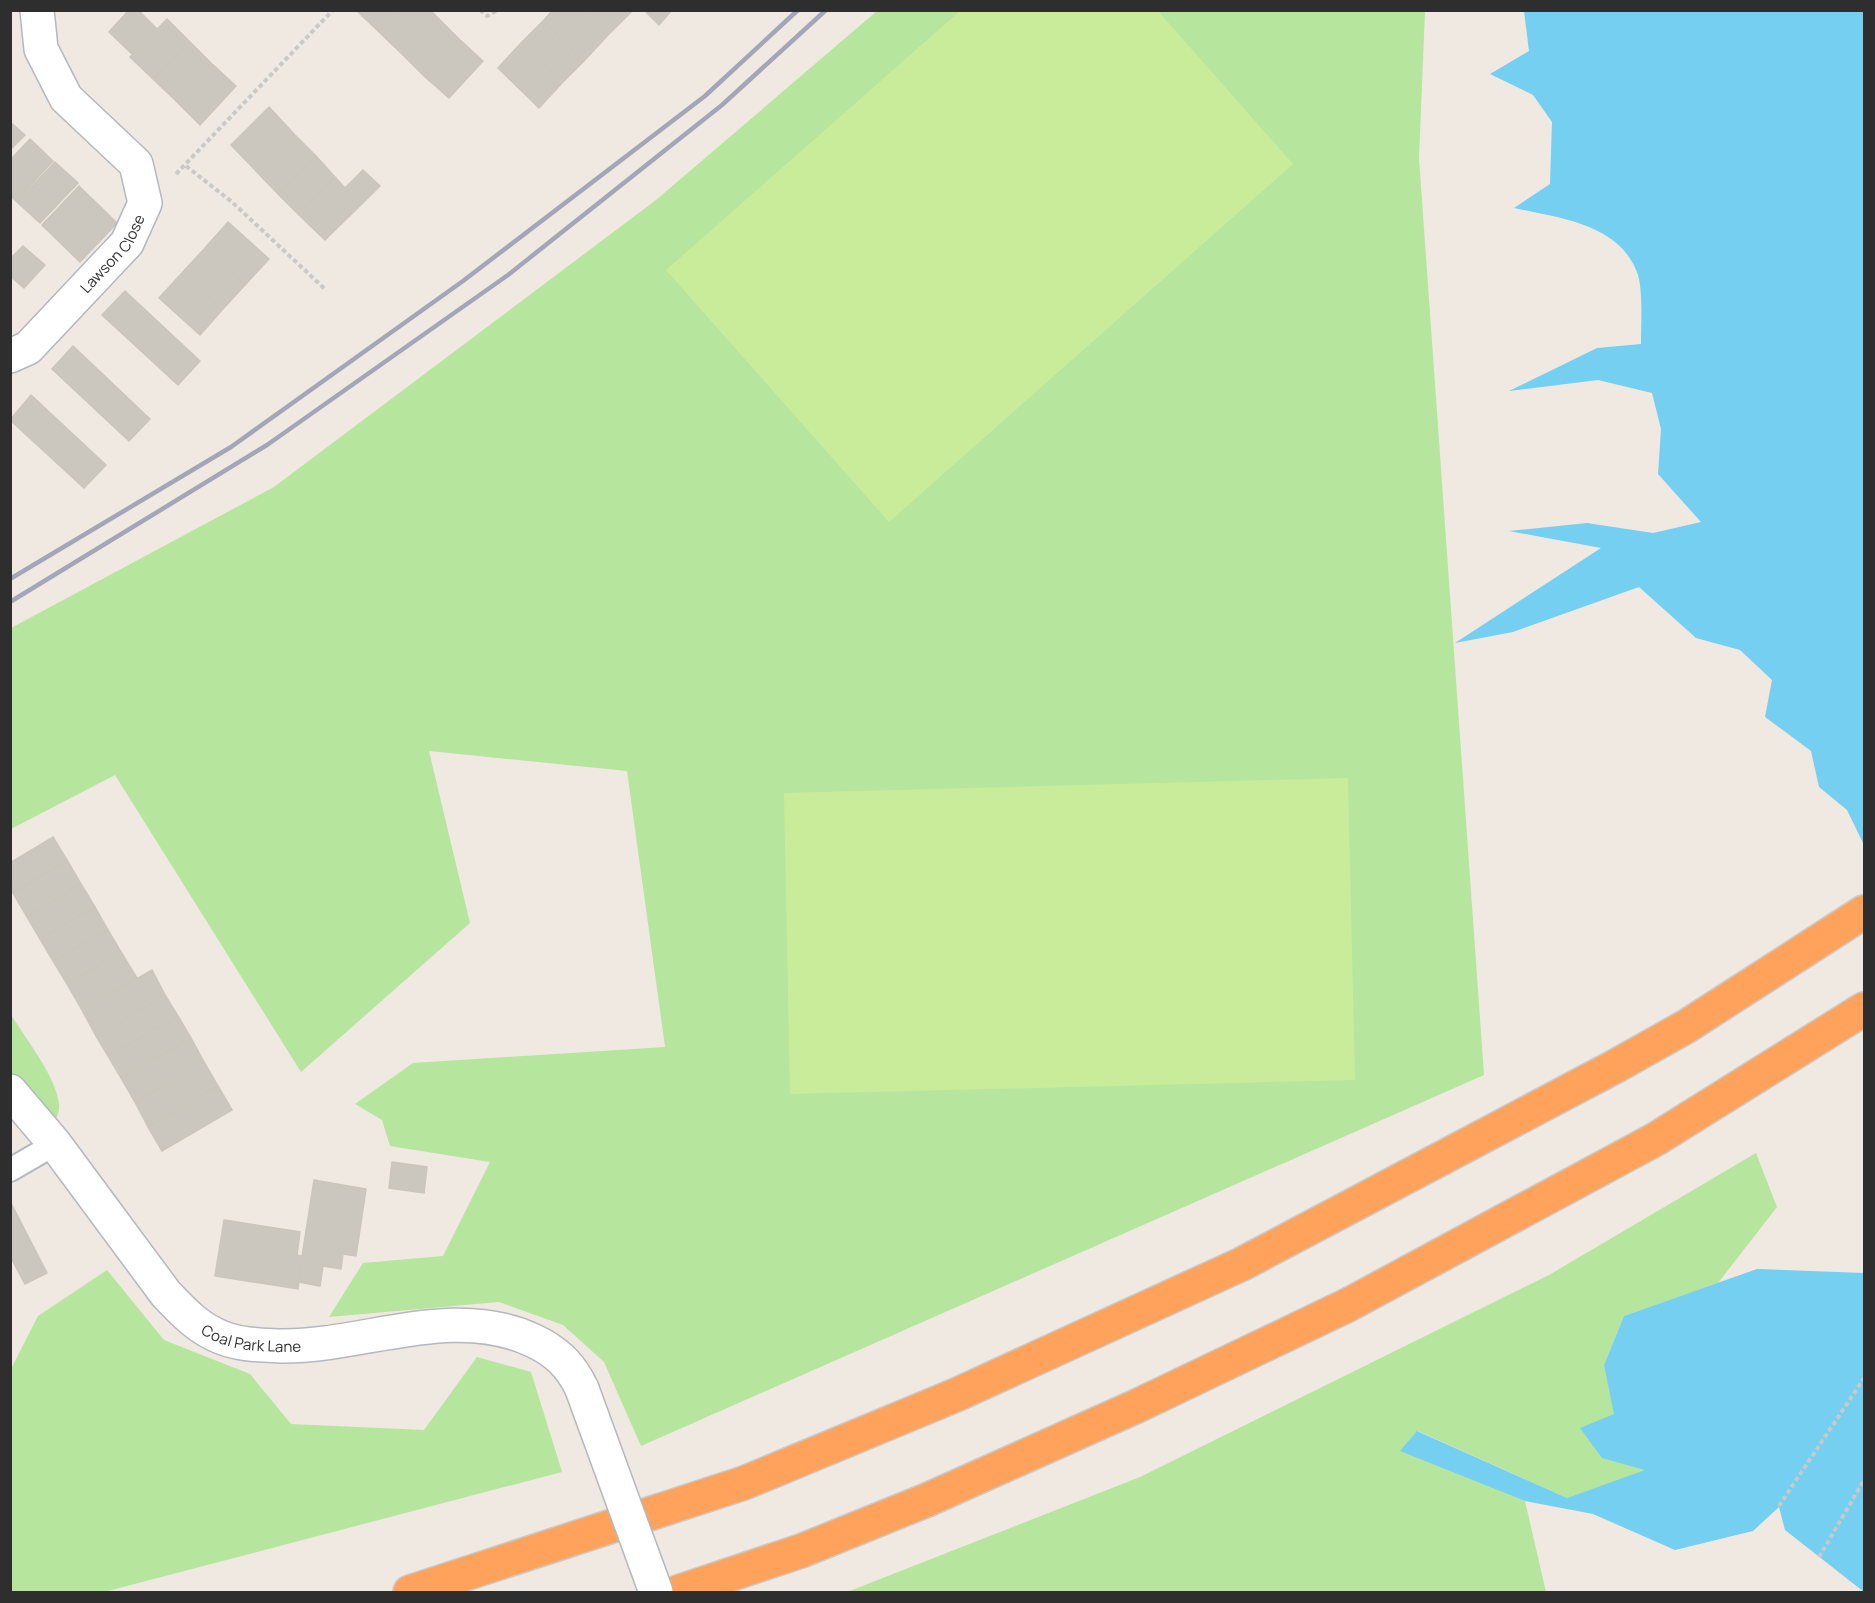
<svg xmlns="http://www.w3.org/2000/svg" width="1875" height="1603" font-family="Manrope,sans-serif">
<style>
.green{fill:#b6e59e}
.pitch{fill:#c9ec9a}
.water{fill:#75cff0}
.building{fill:#cbc7bf;stroke:#cbc5ba;stroke-width:1.5}
.lines{fill:none;stroke-linecap:round;stroke-linejoin:round}
.service-casing{stroke:#b4b7c1;stroke-width:26}
.minor-casing{stroke:#b4b7c1;stroke-width:36}
.motorway-casing{stroke:#c9c9c9;stroke-width:36}
.path{stroke:#c9c9c9;stroke-width:4;stroke-dasharray:4.5 3;stroke-linecap:butt}
.service{stroke:#fff;stroke-width:22}
.minor{stroke:#fff;stroke-width:33}
.motorway{stroke:#ffa35c;stroke-width:33}
.rail{stroke:#a3a6b8;stroke-width:4.5}
.minor-bridge-casing{stroke:#b4b7c1;stroke-width:36;stroke-linecap:butt}
.minor-bridge{stroke:#fff;stroke-width:33}
.labels{text-anchor:middle;dominant-baseline:central;stroke-width:6;stroke-linejoin:round;paint-order:stroke}
.street-label{font-size:15px;fill:#2e2e2e;stroke:#fff}
</style>
<rect width="100%" height="100%" fill="#efe9e1"/>
<path class="green" d="M877,11H1425L1419,158L1484,1075L641,1446L604,1362L563,1325L499,1302L329,1317L363,1263L443,1256L490,1162L390,1146L382,1120L355,1104L413,1063L665,1047L627,771L429,751L470,923L301,1072L115,775L11,829V628L274,487L656,200Z
M10,1013C25,1038 56,1076 59,1104C60,1116 53,1124 46,1132L11,1087Z
M1756,1153L1777,1207L1718,1283L1624,1316L1604,1365L1615,1414L1647,1470L1567,1498L1418,1431L1401,1451L1525,1501L1546,1592H847L1140,1477L1549,1275Z
M107,1270L164,1340L250,1374L291,1424L424,1430L477,1357L531,1372L562,1472L104,1592H11V1369L38,1316Z"/>
<path class="pitch" d="M960,11H1158L1293,164L889,522L666,270Z
M1348,778L1355,1080L790,1094L784,793Z"/>
<path class="water" d="M1524,11H1864V845L1847,810L1819,787L1811,751L1765,717L1772,680L1740,650L1696,638L1639,587L1513,632L1455,643L1601,548L1509,531L1587,523L1653,533L1701,522L1658,474L1661,429L1652,393L1598,380L1509,391L1597,348L1641,344C1641,325 1643,292 1638,275C1621,224 1559,218 1514,208L1550,184L1552,122L1533,95L1490,74L1529,51Z
M1757,1269L1864,1273V1592L1785,1530L1779,1507L1753,1531L1675,1550L1593,1514L1525,1501L1400,1451L1417,1431L1567,1498L1645,1470L1602,1458L1580,1428L1614,1414L1604,1365L1624,1316Z"/>
<path class="building" d="M129,10H138L157,29L132,54L109,32Z
M356,10H398L378,31Z
M398,10H430L436,16L402,54L378,31Z
M553,10H581L607,36L584,61L543,21Z
M581,10H630L631,12L607,36Z
M644,10H672L659,25Z
M436,16L459,39L424,76L402,54Z
M167,19L190,42L153,79L130,57Z
M543,21L584,61L562,83L521,43Z
M459,39L483,61L449,98L424,76Z
M190,42L211,63L175,100L153,79Z
M521,43L562,83L539,108L498,68Z
M211,63L236,86L200,125L175,100Z
M269,107L294,134L256,171L231,145Z
M10,122L25,135L10,150Z
M294,134L316,156L278,194L256,171Z
M30,139L53,161L16,201L10,196V160Z
M316,156L335,177L298,214L278,194Z
M55,162L78,183L40,223L17,202Z
M363,170L380,186L325,240L298,214L335,177L345,188Z
M79,186L117,223L80,262L42,225Z
M228,222L269,259L245,285L205,248Z
M23,246L45,265L24,288L10,276V259Z
M205,248L245,285L222,310L181,274Z
M181,274L222,310L200,335L159,298Z
M125,291L200,361L178,385L102,315Z
M73,346L150,419L129,441L52,369Z
M31,395L106,465L84,488L10,420Z
M53,837L67,860L13,893L10,863Z
M67,860L81,884L27,917L13,893Z
M81,884L95,907L40,939L27,917Z
M95,907L108,930L53,961L40,939Z
M108,930L121,952L67,984L53,961Z
M121,952L137,978L82,1010L67,984Z
M152,970L165,995L96,1036L82,1010Z
M165,995L178,1016L108,1056L96,1036Z
M178,1016L191,1038L121,1078L108,1056Z
M191,1038L204,1062L135,1102L121,1078Z
M204,1062L218,1086L148,1127L135,1102Z
M218,1086L232,1110L162,1151L148,1127Z
M392,1162L427,1167L424,1193L389,1188Z
M314,1180L366,1189L356,1256L343,1254L341,1269L323,1266L320,1286L298,1282Z
M12,1205L47,1273L25,1284L10,1256Z
M224,1220L300,1232L297,1255L302,1256L298,1289L215,1276Z"/>
<g class="lines">
<defs>
<path id="service" d="M10,1170L55,1144"/>
<g id="minor">
<path id="s1" d="M10,356L28,348L127,243L145,203L136,164L66,98L41,49L37,10"/>
<path id="s2" d="M10,1091L55,1144L166,1294C183,1312 199,1329 223,1338C241,1345 262,1345 281,1346C364,1347 452,1303 532,1340C556,1351 571,1365 582,1389"/>
</g>
<path id="motorway" d="M410,1592L744,1483L956,1395L1242,1264L1616,1066L1687,1026L1864,912
M678,1592L801,1551L927,1500L1137,1406L1348,1305L1656,1139L1864,1009"/>
</defs>
<use href="#service" class="service-casing"/>
<use href="#minor" class="minor-casing"/>
<use href="#motorway" class="motorway-casing"/>
<path class="path" d="M480,10L487,16L498,10
M186,166L232,202L326,290
M176,174L333,10
M1779,1506L1864,1378
M1819,1557L1864,1480"/>
<use href="#service" class="service"/>
<use href="#minor" class="minor"/>
<use href="#motorway" class="motorway"/>
<path class="rail" d="M10,579L231,447L463,281L705,96L798,10
M10,602L267,445L508,275L722,105L826,10"/>
<defs>
<path id="minor-bridge" d="M582,1389L656,1592"/>
</defs>
<use href="#minor-bridge" class="minor-bridge-casing"/>
<use href="#minor-bridge" class="minor-bridge"/>
</g>
<g class="labels">
<g class="street-label">
<text stroke="none"><textPath href="#s1" startOffset="147">Lawson Close</textPath></text>
<text stroke="none"><textPath href="#s2" startOffset="357">Coal Park Lane</textPath></text>
</g>
</g>
<rect width="1875" height="1603" fill="none" stroke="#2e2e2e" stroke-width="24"/>
</svg>
